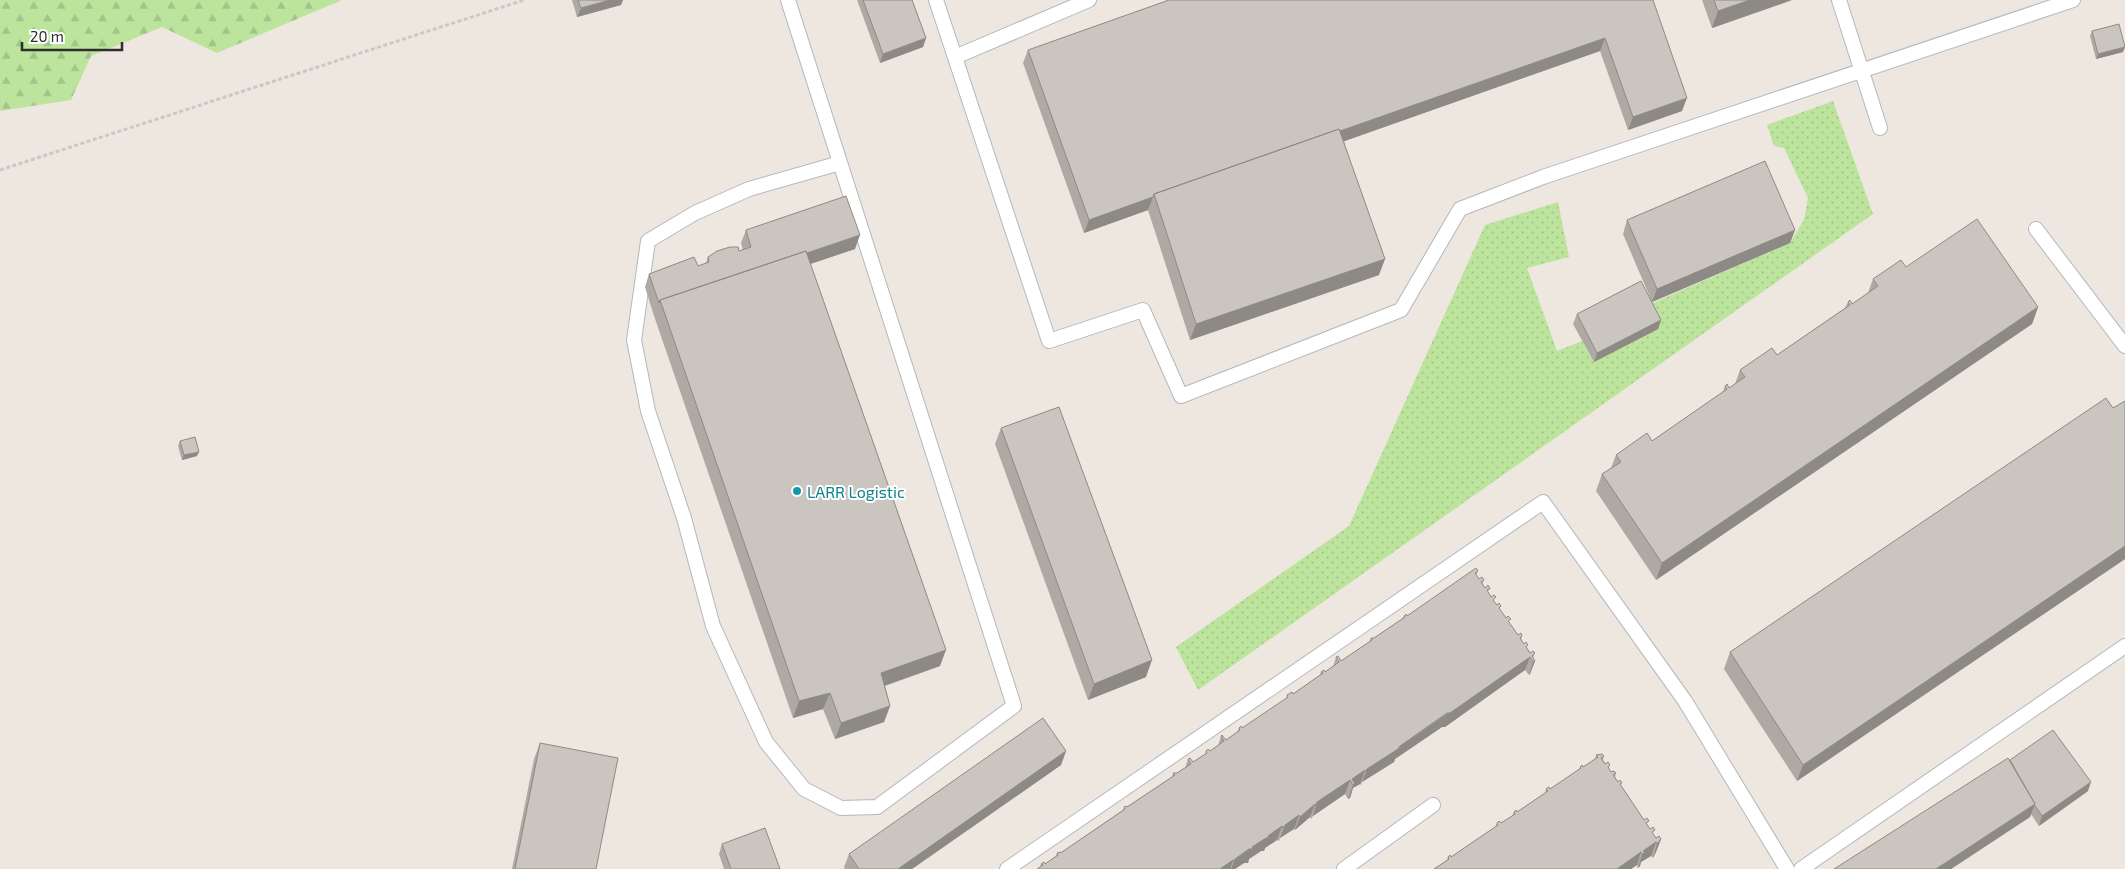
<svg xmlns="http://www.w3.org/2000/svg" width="2125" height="869" font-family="'Exo 2',sans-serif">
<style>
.grass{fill:url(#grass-dots)}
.forest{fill:url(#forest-firs)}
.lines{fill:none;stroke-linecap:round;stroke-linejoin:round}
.lane-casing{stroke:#b3b7c0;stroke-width:16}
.path{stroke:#c8c8c8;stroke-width:3;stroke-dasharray:4 2.5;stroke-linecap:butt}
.lane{stroke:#fff;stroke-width:14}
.wall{fill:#aea9a3}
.shaded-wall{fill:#8d8a85}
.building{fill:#cac5be;stroke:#8d8a85}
.culture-dot{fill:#0f9aa8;stroke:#fff;stroke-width:2}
.labels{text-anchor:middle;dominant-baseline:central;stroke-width:4;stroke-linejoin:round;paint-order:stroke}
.culture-label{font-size:16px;fill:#0d838f;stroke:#fff;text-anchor:start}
</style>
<defs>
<pattern id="grass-dots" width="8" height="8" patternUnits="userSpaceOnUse" patternTransform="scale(1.25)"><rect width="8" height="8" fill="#bce49d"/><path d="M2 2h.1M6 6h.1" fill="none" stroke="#a2c488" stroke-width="1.8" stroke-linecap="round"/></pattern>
<pattern id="forest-firs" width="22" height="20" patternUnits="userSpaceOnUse" patternTransform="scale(1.25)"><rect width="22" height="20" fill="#bce49d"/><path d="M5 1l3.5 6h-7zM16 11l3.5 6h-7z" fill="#a2c488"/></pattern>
</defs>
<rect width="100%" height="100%" fill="#eee7e0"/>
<path class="grass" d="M1833,101L1873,214L1198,690L1176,647L1349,526L1485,225L1558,202L1569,257L1527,268L1557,351L1582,341L1594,362L1646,306L1790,243L1804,220L1808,198L1784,148L1774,146L1767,125Z"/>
<path class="forest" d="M0,0H342L217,53L162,27L91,56L71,100L0,111Z"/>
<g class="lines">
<defs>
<path id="lane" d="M788,0L1014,706L877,807L841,808L804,789L766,742L713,626L684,518L648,411L634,340L648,241L695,213L749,189L840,163
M936,0L1049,341L1143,310L1181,396L1401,310L1460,209L1543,177L2073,0
M1839,0L1880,128
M955,57L1089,0
M2036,229L2125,346
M1007,869L1543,502L1685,701L1787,869
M1344,869L1433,805
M1801,869L2125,646"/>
</defs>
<use href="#lane" class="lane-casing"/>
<path class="path" d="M0,170L524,0"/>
<use href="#lane" class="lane"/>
</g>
<path class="wall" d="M572,0H623L621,5L577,17Z
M857,0H912L926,38L923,47L880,63Z
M1653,0L1682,111L1628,130L1600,51L1344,141L1379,275L1190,340L1148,210L1084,233L1023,63L1028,50Z
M1702,0H1792L1712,28Z
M2092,31L2123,52L2096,59L2090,36Z
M1627,220L1795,230L1790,243L1652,302L1623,234Z
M746,230L855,249L810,264L940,666L885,686L890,706L884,722L835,739L823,709L793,718L654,316L645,287L649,274L698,266L706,263L708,257L743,250L741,243Z
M1906,267L2038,307L2032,324L1656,580L1596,491L1602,474L1611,468L1616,455L1652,441L1723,392L1725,386L1729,388L1735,384L1740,370L1777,355L1845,308L1848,302L1852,304L1868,293L1873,279Z
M1577,314L1661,320L1658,329L1594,362L1573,324Z
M2125,401V559L1797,781L1724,669L1730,652Z
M1001,428L1146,677L1088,700L995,444Z
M180,441L197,456L182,460L178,446Z
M1478,571L1476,575L1479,579L1484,580L1482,584L1500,610L1518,635L1522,636L1521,640L1530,653H1535L1533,658L1535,661L1530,674L1529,675L1525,670L1445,727H1442L1395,759L1394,762L1362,782L1361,785L1360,784L1353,788L1350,798L1348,799L1345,794L1313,816L1311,819L1310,817L1295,830L1294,829L1280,838L1279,841L1277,840L1265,848L1264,851H1261L1249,859L1248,863H1244L1235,869H1037L1040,867L1041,864H1045L1056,856L1057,853L1062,852L1123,810L1124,807H1127L1172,777L1173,773H1177L1185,768L1188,759L1193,762L1205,754L1206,751H1210L1218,746L1221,736L1226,740L1237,732L1239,728H1242L1286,699L1287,695L1293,694L1320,675L1321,672H1325L1333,667L1336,657L1341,661L1369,642L1371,638H1374L1402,619L1404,616H1407Z
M540,743L596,869H512L534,759Z
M1066,751L1061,765L912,869H845L844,867L849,854Z
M1596,755L1604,756L1603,760L1611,772L1616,773L1615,777L1653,834L1656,838L1661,839L1656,852L1653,858L1651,856L1641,862L1640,866L1638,868L1637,865L1631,869H1434L1447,860L1448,857H1451L1495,827L1497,823H1501L1512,816L1514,812H1517L1545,793L1546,789H1550L1579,770L1580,767H1583L1595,759Z
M2010,760L2088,791L2039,826L2031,814L2030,817L1951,869H1834Z
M722,844L780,869H724L719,854Z"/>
<path class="shaded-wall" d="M610,0H623L621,5L577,17L581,8Z
M1750,0H1792L1712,28L1718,11Z
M926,38L923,47L880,63L883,54Z
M1605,38L1600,51L1158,207L1155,196Z
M2125,47L2123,52L2096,59L2098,54Z
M1687,98L1682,111L1628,130L1633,117Z
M1153,197L1148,210L1084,233L1089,220Z
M1795,230L1790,243L1652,302L1657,289Z
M860,235L855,249L664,313L661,302Z
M1385,259L1379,275L1190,340L1196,324Z
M2038,307L2032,324L1656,580L1662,563Z
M1661,320L1658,329L1594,362L1597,353Z
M199,452L197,456L182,460L184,455Z
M2125,546V559L1797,781L1803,765Z
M946,650L940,666L875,689L881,673Z
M1530,657L1525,670L1445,727H1442L1395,759L1394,762L1362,782L1367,769Z
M1152,660L1146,677L1088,700L1094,684Z
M1535,661L1530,674L1529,675L1533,662Z
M830,693L823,709L793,718L799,701Z
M890,706L884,722L835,739L841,723Z
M1066,751L1061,765L912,869H898Z
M1365,770L1360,784L1353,788L1350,798L1348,799L1353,785L1352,779Z
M1350,780L1345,794L1313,816L1317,802Z
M2091,782L2088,791L2039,826L2042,816Z
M1315,804L1310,817L1295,830L1300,817Z
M2035,804L2030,817L1951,869H1936Z
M1299,815L1294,829L1280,838L1285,825Z
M1282,826L1277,840L1265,848L1264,851H1261L1249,859L1248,863H1244L1235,869H1231L1235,859Z
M1661,839L1656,852L1653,858L1657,844Z
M1656,842L1651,856L1641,862L1640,866L1638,868L1643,851Z
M1641,852L1637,865L1631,869H1617Z
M1233,860L1230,869H1220Z"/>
<path class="building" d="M578,0H610L581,8Z
M863,0H912L926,38L883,54Z
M1169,0H1653L1687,98L1633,117L1605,38L1340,131L1339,129L1154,194L1153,197L1089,220L1028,50Z
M1714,0H1750L1718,11Z
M2119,24L2125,47L2098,54L2092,31Z
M1339,129L1385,259L1196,324L1154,194Z
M1765,161L1795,230L1657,289L1627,220Z
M846,196L860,235L807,253L806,251L660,300L659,303L649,274L694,257L698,266L709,262L708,257L717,251L730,247H738L739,251L751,247L746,230Z
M1977,219L2038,307L1662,563L1602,474L1621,462L1616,455L1647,433L1652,441L1727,389L1725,386L1727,384L1729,388L1745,377L1740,370L1772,348L1777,355L1850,305L1848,302L1850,300L1852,304L1878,286L1873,279L1901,260L1906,267Z
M806,251L946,650L881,673L890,706L841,723L830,693L799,701L660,300Z
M1641,281L1661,320L1597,353L1577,314Z
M2106,398L2113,408L2125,401V546L1803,765L1730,652Z
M1059,407L1152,660L1094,684L1001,428Z
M195,437L199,452L184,455L180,441Z
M1476,568L1478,571L1475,573L1479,579L1482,577L1484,580L1481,582L1485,588L1488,585L1490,589L1487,590L1491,597L1494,595L1496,597L1493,600L1497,605L1499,603L1501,606L1499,608L1506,618L1508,616L1511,619L1508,621L1518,635L1521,633L1522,636L1520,638L1524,644L1526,642L1528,645L1526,647L1530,653L1533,651L1535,653L1532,656L1535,661L1533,662L1530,657L1450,713H1447L1400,746L1398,749L1367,769L1366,772L1365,770L1352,779L1355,784L1353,785L1350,780L1317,802L1316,806L1315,804L1300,817L1299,815L1285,825L1283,828L1282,826L1268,836L1269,838H1266L1252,847L1253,849H1249L1235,859L1234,862L1233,860L1220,869H1037L1043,865L1041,864L1044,862L1045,864L1058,855L1057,853L1062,852L1125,809L1124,807L1126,806L1127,807L1175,775L1173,773H1177L1191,764L1188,759L1190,758L1193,762L1207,753L1206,751L1208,749L1210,751L1224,741L1221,736L1222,735L1226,740L1240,730L1239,728L1241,726L1242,728L1288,697L1287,695L1292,692L1293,694L1323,673L1321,672L1324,670L1325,672L1339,662L1336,657L1338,656L1341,661L1372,640L1371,638H1374L1405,617L1404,616L1406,614L1407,616Z
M1043,718L1066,751L898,869H859L849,854Z
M2053,730L2091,782L2042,816L2034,804H2035L2010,760Z
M540,743L618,758L596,869H515Z
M1602,754L1604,756L1601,758L1605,764L1608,762L1610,765L1608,767L1611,772L1614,771L1616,773L1613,775L1618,782L1620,780L1622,783L1620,784L1644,820L1647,818L1649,821L1646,823L1650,829L1653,827L1655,830L1652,832L1656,838L1659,836L1661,839L1657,844L1656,842L1643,851L1645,852L1643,854L1641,852L1617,869H1434L1449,859L1448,857L1450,855L1451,857L1498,825L1497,823L1499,821L1501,823L1515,814L1514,812L1516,810L1517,812L1548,791L1546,789L1549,787L1550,789L1581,768L1580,767L1582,765L1583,767L1598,757L1596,755Z
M2008,758L2035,804L1936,869H1834Z
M765,828L780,869H731L722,844Z"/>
<circle class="culture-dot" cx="797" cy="491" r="5"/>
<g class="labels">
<g class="culture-label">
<text x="807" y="491">LARR Logistic</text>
</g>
</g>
<path d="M22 42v8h100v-8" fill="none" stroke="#2d2d2d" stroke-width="2.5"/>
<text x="30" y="42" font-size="15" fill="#2d2d2d" stroke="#ffffff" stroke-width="4" paint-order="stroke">20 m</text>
</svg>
